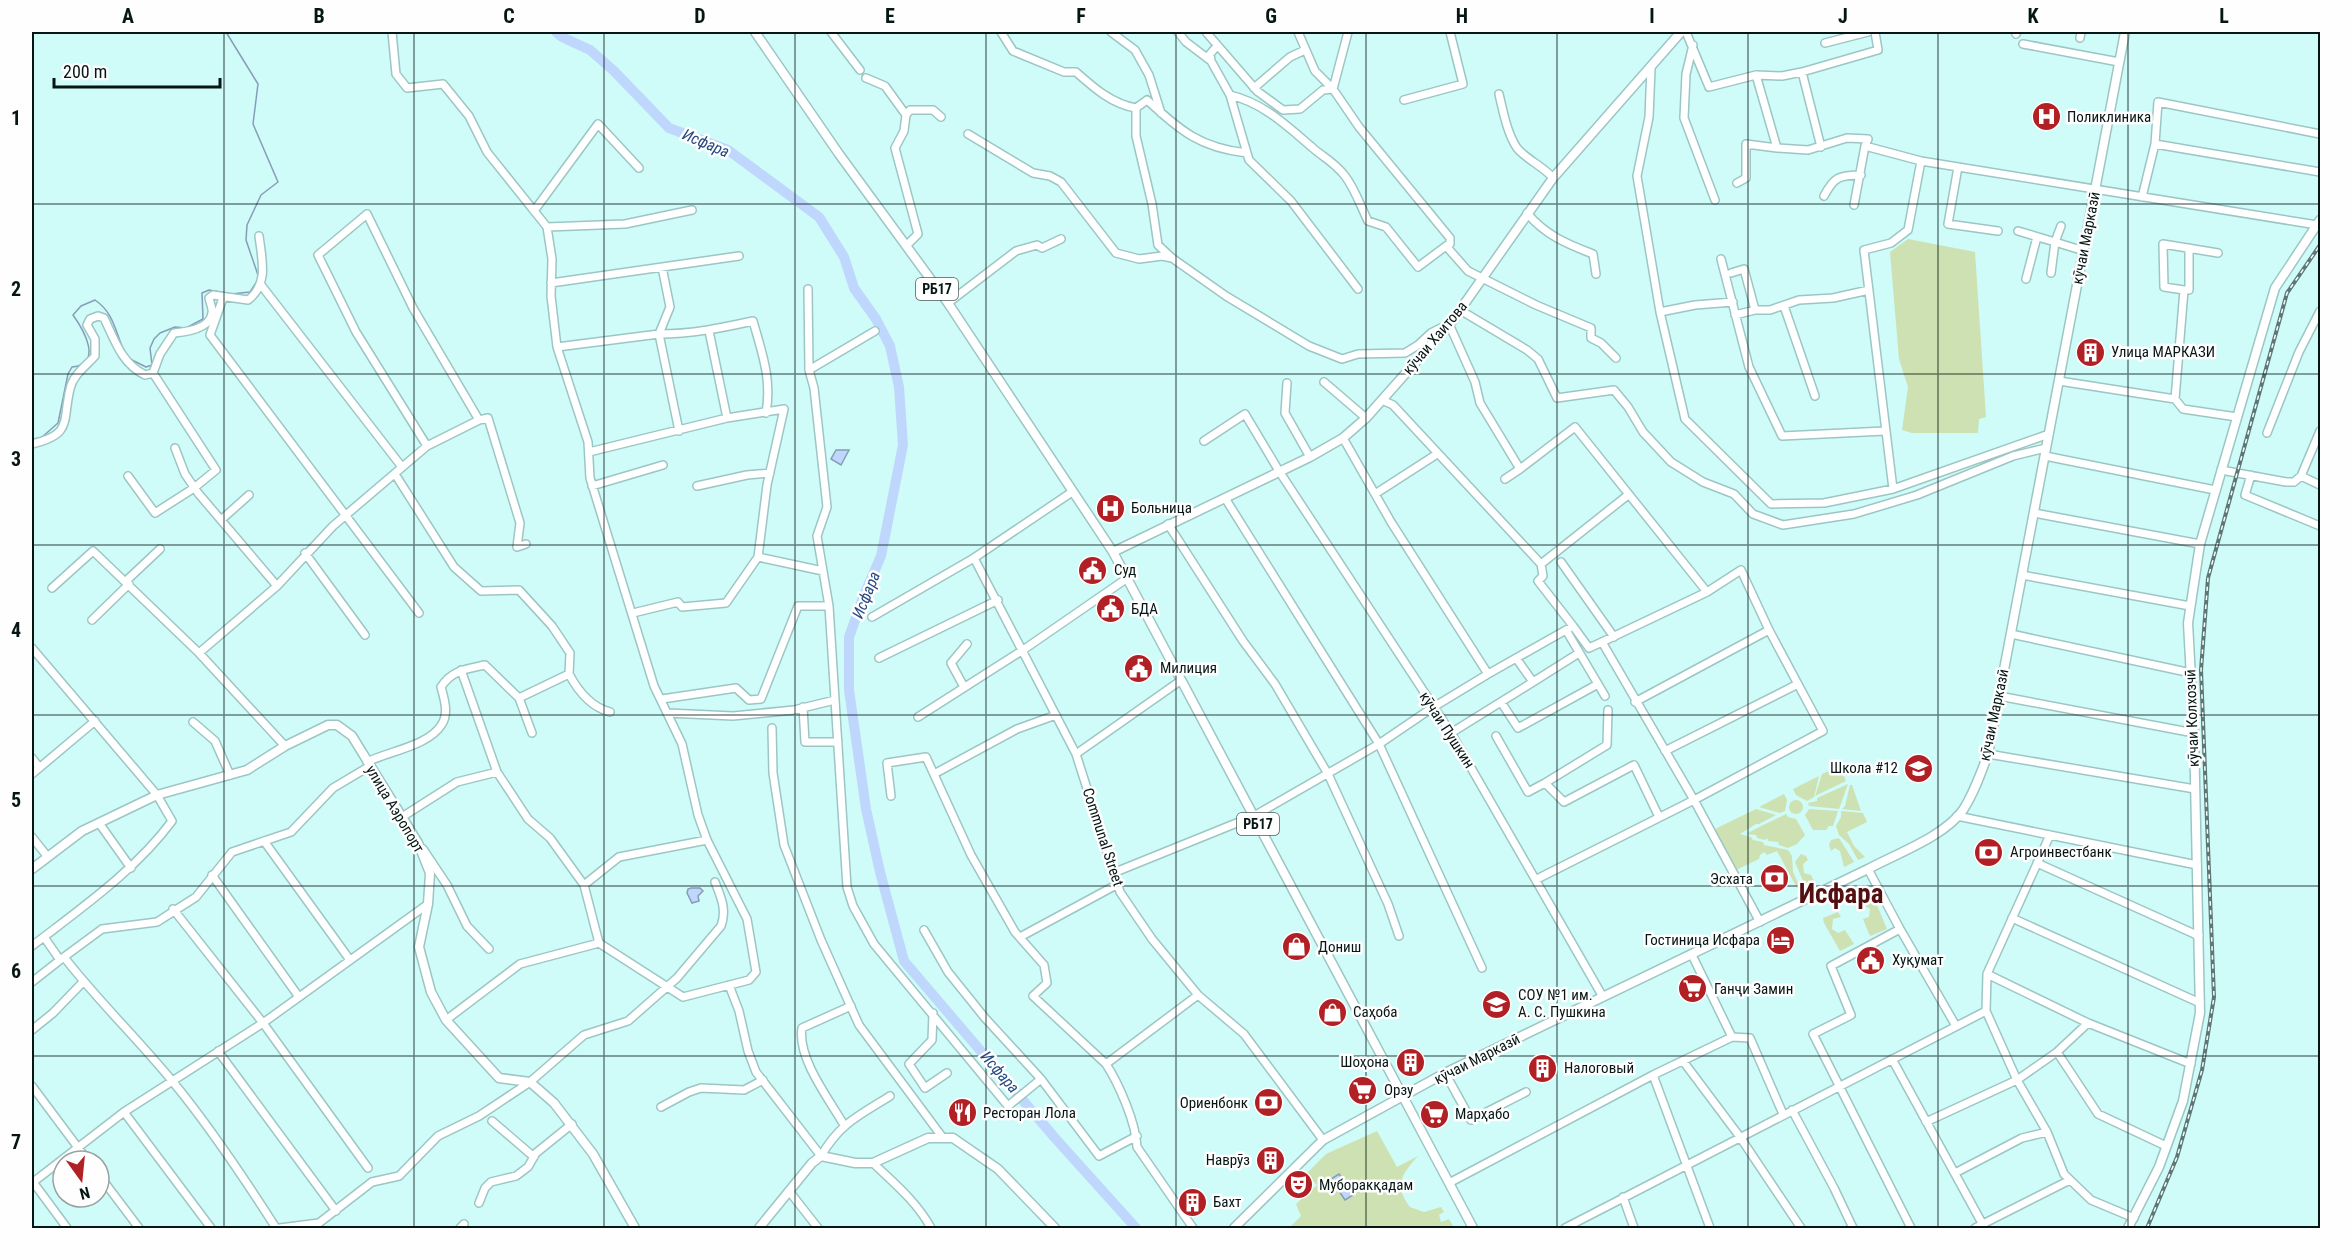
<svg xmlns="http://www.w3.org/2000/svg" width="2352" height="1260" font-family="'Roboto Condensed',sans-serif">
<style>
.green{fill:#cee1b2}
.water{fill:#bfd7fc;stroke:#879db7;stroke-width:1.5}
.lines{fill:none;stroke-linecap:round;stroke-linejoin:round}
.stream{stroke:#879db7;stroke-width:1.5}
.river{stroke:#bfd7fc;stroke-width:10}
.minor-casing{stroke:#9cc6c4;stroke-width:10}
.major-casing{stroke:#9cc6c4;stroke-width:11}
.minor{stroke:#fff;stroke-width:7}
.major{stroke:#fff;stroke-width:8}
.rail-casing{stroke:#5b7776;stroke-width:4}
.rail{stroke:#fefefe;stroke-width:1.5;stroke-dasharray:4.5;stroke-linecap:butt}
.grid{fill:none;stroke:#051615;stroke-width:1.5;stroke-opacity:0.55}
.labels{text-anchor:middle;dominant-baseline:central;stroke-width:5;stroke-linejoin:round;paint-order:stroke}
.shield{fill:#fefefe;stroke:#505c5b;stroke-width:1.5}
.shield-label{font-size:14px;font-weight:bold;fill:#051615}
.poi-label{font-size:15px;fill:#051615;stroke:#fefefe;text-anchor:start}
.street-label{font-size:15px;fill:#051615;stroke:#fefefe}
.water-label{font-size:16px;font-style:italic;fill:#264981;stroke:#fefefe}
.town-label{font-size:27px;font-weight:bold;fill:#540f10;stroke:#fefefe}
.neatline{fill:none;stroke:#051615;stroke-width:2}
.grid-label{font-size:20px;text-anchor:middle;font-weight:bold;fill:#051615}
</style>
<rect width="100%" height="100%" fill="#cffbf9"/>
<path class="green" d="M1908,239L1975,252L1986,417L1979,419L1978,433H1912L1902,430L1908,387L1899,359L1890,252Z
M1840,766L1846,781L1815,796L1822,774Z
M1819,776L1814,797L1807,801L1796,795L1793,789Z
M1848,784L1839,809L1809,806L1808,803L1817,801V798Z
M1850,785H1852L1861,811L1842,809L1845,806Z
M1784,794L1787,800L1785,811L1780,813L1759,807Z
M1789 807a7 7 0 1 1 14 0a7 7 0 1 1-14 0Z
M1756,809L1776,815L1759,824H1756L1740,834L1751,837L1753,840L1763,842L1764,845L1788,850L1792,856L1793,872L1800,887L1798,890L1777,851L1767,855L1764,852L1760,855L1759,859L1736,870L1715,829Z
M1809,809L1838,811L1833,826H1829L1826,830H1813L1805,815Z
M1841,811L1863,813L1867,822L1847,832L1854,846L1865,857L1858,860L1849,844L1839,835L1836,826L1841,817Z
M1786,814L1788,817L1796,819L1805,835L1797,844L1788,848L1779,845L1778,842L1768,841L1767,838L1765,840L1757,838L1756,835L1746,834C1760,826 1773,821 1786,814Z
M1839,838L1854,862L1844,867L1840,851L1835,848L1831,851L1829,845L1831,840Z
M1801,854L1806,856L1808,860L1803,864L1804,873L1811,875L1814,881L1805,886L1795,862Z
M1874,891L1878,901L1877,905L1887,929L1870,936L1863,919L1869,917L1870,909L1863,904L1857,909L1854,903L1859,901L1858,899Z
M1838,912L1841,917L1833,919L1832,929L1838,933L1845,930L1854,944L1840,951L1824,923L1823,918Z
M1377,1131L1397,1167L1418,1156C1402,1174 1393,1185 1410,1207L1424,1212L1441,1207L1444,1212L1439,1215L1441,1222L1449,1219L1454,1228H1289L1301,1216L1296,1204L1317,1185L1306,1174L1326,1154Z"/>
<path class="water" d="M836,450H849L841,465L831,459Z
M691,888H700L703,891L698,896L699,901L692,903L687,893L688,889Z
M1339,1174L1353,1195L1345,1200L1331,1179Z"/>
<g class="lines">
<path class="stream" d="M130,359L146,367L152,365L150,348L154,339L160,333L175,327L186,328L203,319L202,293L209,290L231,294L250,292L259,278L246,240L247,225L261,195L278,182L253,124L258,84L226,32
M32,439L41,438L58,423L68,374L72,367C104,364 83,329 73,315L81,306L95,300C114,313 115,331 124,351"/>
<path class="river" d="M556,32L562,37L590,50L614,71L669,128L728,150L819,217L844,257L854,288L876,319L890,346L899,387L903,445L881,556L864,595L849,637V690L866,809L880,872L904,961L1055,1138L1136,1228"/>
<defs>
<path id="minor" d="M392,32L396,74L407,88L443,84L469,116L487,152L547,227L552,259L551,296L557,347L588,442L590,478L654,686L682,744L698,815L707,840L747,919L756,972L749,980L683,997L599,943L520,964L446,1020
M831,32L860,70
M1001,32L1013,51L1064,72H1076C1094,88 1112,104 1136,108
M1111,32L1135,50L1149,75L1161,113
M1178,32L1186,42L1211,61
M1206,32L1257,91L1283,110L1300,109L1323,90L1333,89L1348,32
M1298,32L1315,71L1333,89L1359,127L1450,238V244L1446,246L1468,271L1536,305L1591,328V338L1601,343L1616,358
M1686,32L1709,87L1756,75L1782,76L1802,72L1821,147
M2016,34L2017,32
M2080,38L2081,32
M1825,43L1868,32
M2023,44L2119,62
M1693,45L1686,74L1684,118L1715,200
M1217,46L1210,54L1211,61L1230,95C1264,103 1288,127 1314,149C1326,159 1335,163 1345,176C1355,189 1361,207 1368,221L1386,227L1418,267L1446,246
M1651,68L1649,117L1637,176L1660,312L1685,419L1771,504L1824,503L1893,489L2049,434
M1802,72L1878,50L1875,32
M1756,75L1777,148L1808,150L1847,138L1868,139L1865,146L1921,161L2317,225
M866,78L885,86L906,115L904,131L895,148L918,234L907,245
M1254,88L1290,57L1305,50
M1499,94C1503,111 1507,133 1517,148C1527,160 1543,166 1553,178
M1230,95L1249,160L1291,201L1358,289
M1404,100L1463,84L1450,32
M906,115L910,110H933L941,117
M968,134L1033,173L1050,176L1061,182L1116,253L1139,259L1162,256L1172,258
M2155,144L2320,172
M1247,153C1200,148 1181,131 1147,100L1136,108V136L1152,204L1158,245L1172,258L1226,296L1309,346L1342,359L1358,354L1405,353L1418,345L1431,333L1449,324L1475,382L1480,403L1520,469L1575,427L1707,592
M1958,167L1948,224L1998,231
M1737,183L1746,178V144L1777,148
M1824,196C1834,177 1839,175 1861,175
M2142,197L2155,144L2158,102L2320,134
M1854,205L1865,146
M534,211L598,124L639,168
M1527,213C1545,235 1567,244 1593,254L1596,274
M2061,226L2055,242L2084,251
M547,227L625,224L692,210
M2018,231L2055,242L2051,273
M1721,259L1749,367L1782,436L1885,431
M1731,273L1744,269L1755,310
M2026,279L2037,237
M551,283L739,256
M261,285L402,467
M808,289L809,370L814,388L827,507L817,536L829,606L847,887L853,906L874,944L1008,1106L1041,1079L985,1018L948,972L924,930
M2184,290H2189V248
M223,298L210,335L419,613
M948,303L1016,251L1037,245L1042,248L1061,239
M1784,306L1815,396
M1460,310L1527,350L1538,359L1557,398L1614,390L1628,407L1643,432L1671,462L1703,482L1734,494L1753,514L1783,525L1854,514L1917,495L2013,456L2046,448
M1660,312L1695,305L1733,302
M1735,315L1755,310H1770L1799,300L1833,298L1869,290
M709,331L727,418
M557,347L659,334L670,307L662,267
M809,370L875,331
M2059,381L2175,399L2183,409L2237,417
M1324,382L1366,418
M1287,383L1285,413L1310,457
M2175,399L2184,290L2164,287L2163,244L2218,253
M1382,400L1393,405L1541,564L1543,576L1538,581L1573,626
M679,431L659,334C692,334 721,328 753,321C762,353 772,379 766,413
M2267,433L2299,352L2320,311
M1343,438L1391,522L1488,674
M1204,441L1245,414L1279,471L1451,733L1603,997
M32,444C73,434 62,422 70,389C73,375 85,367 95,356V339L87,325L90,319L98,316L104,318C115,341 122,364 145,375L153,373L160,354L174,333C186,332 210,329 212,313C213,309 210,303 209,298L213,295L248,300C269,284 262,260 259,236
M427,446L356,332L318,255L367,214L413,308L479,420
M175,448L185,474L198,493L277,586
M589,452L727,418L784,409L767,485L758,557L726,603L682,607L678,602L633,613
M2045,456L2215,490
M2221,470L2286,482H2294L2301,476L2320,485
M395,474L454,567L481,591L519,590L552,626L570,653L569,674L519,698
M2251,475L2245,495L2320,526
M128,476L155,513L194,488L216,470L153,373
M2301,476L2320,431
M1505,479L1520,469
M592,486L663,465
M697,486L747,475L770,473
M1893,489L1864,250L1891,243L1908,230L1921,161
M1375,494L1437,454
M1225,498L1379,744L1482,968
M2034,513L2200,544
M221,520L249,495
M1168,524L1243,641L1275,684L1328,774L1388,904L1399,936
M305,553L365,635
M758,557L823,571
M974,558L1076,754L1120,892L1152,939L1198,995L1244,1034L1323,1140
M1561,562L1614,637
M1541,564L1628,495
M2022,575L2190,606
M126,581L160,549
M52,588L93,551L199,653L285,746
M872,617L974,558L1072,492
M92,620L129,584
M1566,630L1605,696
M2011,634L2191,673
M32,648L157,795L172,821C136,870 80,909 32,946
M199,653L277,586L333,526L427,446L479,420L488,418L520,523L517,547L526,544
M879,658L998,600
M461,670L497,772L528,819L550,838L584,885
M569,674C578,691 591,707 610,712
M1533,682L1579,653
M964,687L951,663L967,644
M1999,696L2194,733
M662,699L736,688L749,700L761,699L798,606H829
M1501,702L1518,728L1598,684
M1635,702L1769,630
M803,707L805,742H838
M668,713L733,716L794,710L835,700
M918,717L1023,650L1126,579
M193,722L215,741L230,775
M772,728L773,773L784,845L821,940L859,1025L943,1138
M1451,733L1533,682L1516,658
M1496,736L1528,792L1545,783L1564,802L1634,765L1659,817
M1665,751L1798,684
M1076,754L1180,681
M1988,754L2195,789
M32,758L39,767
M367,762C389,751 429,746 442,724C449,713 444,698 441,687C452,670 467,669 485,665L519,698L532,733
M32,774L95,721
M934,774L1017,729L1056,715
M1545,783L1607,745L1608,710
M891,796L887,763L926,757L971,855L1015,932L1044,965L1047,983L1033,996L1106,1064C1119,1084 1136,1123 1137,1147L1193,1228
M1957,816L2197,865
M402,817L457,782L497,772
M99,823L131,868
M32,837L47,856
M264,841L350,960
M423,849L447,885L467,926L489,949
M2037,863L2199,936
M1868,869L1900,929L1831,966L1851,1015L1813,1034L1911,1228
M1113,873L1254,816L1379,744L1432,708L1488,674L1573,626L1589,648L1602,642L1694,800L1760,922
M212,875L299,997
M1537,879L1694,800L1823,731L1769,630L1741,570L1707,592L1602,642
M173,909L263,1023L428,904
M2012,918L2200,1003
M1900,929L1956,1026
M44,937L60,960L64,957C98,1001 138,1039 173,1082C211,1128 244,1178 276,1228
M1020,937L1118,884
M599,943L584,885L619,857L707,840
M1692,955L1732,1037
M64,957L102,929L157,922L196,897L232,852L291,832L333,788L370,766
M1987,974L2050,835
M32,982L60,960
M729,985L739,1011L748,1051L756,1072L821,1156C840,1123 860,1115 890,1096
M1986,1011L1987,974L2088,1023
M933,1013L932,1040L909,1064L925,1088L947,1073
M32,1030L53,1013L83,982
M218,1051L336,1211
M2057,1052L2088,1023L2191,1064
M1892,1059L1983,1225
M1683,1061L1740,1137L1801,1228
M1106,1064L1198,995
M1445,1073L1471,1120L1526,1092
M1653,1075L1710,1228
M1041,1079L1099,1156L1137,1136
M32,1086L88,1161
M661,1107L689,1092L701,1088L744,1090L763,1080
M1792,1110L1834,1188L1853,1228
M124,1112L211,1228
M492,1121L534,1157
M1926,1122L2017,1080L2057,1052L2098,1114L2166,1146
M844,1125C829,1099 797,1058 802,1028L851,1006
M873,1163C894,1183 917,1202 931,1228
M1955,1173L2022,1138L2047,1132
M99,1175L139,1228
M33,1182L67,1228
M32,1183L124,1112L263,1023L368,1168
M1449,1183L1653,1075L1732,1037L1750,1038L1783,1114
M789,1191L818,1228
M1623,1197L1634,1228
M479,1203L485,1188L491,1182L516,1176L528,1167L536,1153L572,1124
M280,1228L319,1223L372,1182L399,1176L438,1136L479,1116L530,1082L584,1035L628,1021L677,978L721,926C727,910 721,897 715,882
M460,1228L464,1224
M1565,1228L1986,1011L2017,1080L2047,1132L2064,1174L2091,1200L2134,1218
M1975,1228L2070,1180"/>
<path id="major" d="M755,32L839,154L948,303L1113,552L1473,1228
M1113,552L1310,457L1343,438L1366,418L1453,320L1553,178L1681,32
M32,869L82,831L157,795L247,770L285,746L328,725H337L352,736L418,843L430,873L428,904L419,947L431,992L446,1020L499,1078L530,1082L554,1103L593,1154L635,1228
M759,1228L812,1163L821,1156L855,1163H873L928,1138H953L998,1169L1055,1228
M1234,1228L1323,1140L1445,1073L1868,869C1896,854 1945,836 1963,810C1974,793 1981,773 1988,754L2125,32
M2128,1228L2159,1167L2183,1101L2200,1013L2194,733L2188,623L2200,544L2275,288L2320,220"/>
</defs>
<use href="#minor" class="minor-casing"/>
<use href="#major" class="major-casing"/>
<use href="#minor" class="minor"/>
<use href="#major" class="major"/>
<defs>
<path id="rail" d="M2147,1228L2177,1157L2202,1070L2214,997L2201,670L2208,578L2287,293L2320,245"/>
</defs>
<use href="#rail" class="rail-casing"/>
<use href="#rail" class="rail"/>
</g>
<path class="grid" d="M224,32V1228M414,32V1228M604,32V1228M795,32V1228M986,32V1228M1176,32V1228M1366,32V1228M1557,32V1228M1748,32V1228M1938,32V1228M2128,32V1228M32,204H2320M32,374H2320M32,545H2320M32,715H2320M32,886H2320M32,1056H2320"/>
<defs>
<symbol id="hospital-disc" viewBox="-11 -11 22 22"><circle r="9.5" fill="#b12025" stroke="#fefefe"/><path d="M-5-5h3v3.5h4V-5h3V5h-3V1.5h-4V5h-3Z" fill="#fff"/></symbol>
<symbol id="building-disc" viewBox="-11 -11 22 22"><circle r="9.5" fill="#b12025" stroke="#fefefe"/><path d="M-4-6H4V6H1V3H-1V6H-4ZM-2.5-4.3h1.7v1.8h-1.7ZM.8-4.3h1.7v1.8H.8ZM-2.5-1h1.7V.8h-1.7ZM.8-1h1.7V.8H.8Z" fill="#fff"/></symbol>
<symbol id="civic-disc" viewBox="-11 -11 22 22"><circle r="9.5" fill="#b12025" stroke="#fefefe"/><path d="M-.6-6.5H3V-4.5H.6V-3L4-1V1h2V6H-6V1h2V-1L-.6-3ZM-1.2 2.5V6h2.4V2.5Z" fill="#fff"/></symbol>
<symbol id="school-disc" viewBox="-11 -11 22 22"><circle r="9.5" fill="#b12025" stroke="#fefefe"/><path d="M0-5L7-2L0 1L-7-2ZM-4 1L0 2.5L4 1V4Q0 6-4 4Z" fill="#fff"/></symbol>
<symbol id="bank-disc" viewBox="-11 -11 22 22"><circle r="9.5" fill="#b12025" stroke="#fefefe"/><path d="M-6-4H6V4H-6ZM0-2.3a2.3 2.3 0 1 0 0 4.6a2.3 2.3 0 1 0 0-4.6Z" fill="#fff"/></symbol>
<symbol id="hotel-disc" viewBox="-11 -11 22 22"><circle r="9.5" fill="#b12025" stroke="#fefefe"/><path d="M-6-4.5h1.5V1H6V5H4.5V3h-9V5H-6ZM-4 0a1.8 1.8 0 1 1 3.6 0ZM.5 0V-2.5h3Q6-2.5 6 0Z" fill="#fff"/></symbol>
<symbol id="shop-disc" viewBox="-11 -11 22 22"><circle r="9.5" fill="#b12025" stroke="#fefefe"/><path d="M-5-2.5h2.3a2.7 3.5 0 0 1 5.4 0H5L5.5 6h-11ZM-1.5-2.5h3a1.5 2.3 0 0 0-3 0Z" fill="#fff"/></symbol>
<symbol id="supermarket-disc" viewBox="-11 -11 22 22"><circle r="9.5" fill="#b12025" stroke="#fefefe"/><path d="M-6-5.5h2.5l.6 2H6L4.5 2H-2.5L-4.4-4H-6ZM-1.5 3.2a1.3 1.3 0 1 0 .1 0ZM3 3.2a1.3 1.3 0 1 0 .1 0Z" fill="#fff"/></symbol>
<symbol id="restaurant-disc" viewBox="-11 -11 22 22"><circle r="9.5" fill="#b12025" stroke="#fefefe"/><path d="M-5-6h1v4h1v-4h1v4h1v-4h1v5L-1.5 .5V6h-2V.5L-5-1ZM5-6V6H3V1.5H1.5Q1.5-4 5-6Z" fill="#fff"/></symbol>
<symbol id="theatre-disc" viewBox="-11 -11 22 22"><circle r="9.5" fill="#b12025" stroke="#fefefe"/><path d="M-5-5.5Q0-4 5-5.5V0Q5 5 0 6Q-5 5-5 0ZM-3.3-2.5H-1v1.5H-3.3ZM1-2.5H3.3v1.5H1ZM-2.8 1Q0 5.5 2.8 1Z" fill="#fff"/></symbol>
</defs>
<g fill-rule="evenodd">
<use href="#hospital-disc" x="2030" y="100" width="33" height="33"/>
<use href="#building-disc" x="2074" y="336" width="33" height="33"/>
<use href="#hospital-disc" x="1094" y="492" width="33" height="33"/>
<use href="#civic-disc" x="1076" y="554" width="33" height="33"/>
<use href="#civic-disc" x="1094" y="592" width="33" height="33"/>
<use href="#civic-disc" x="1122" y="652" width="33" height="33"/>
<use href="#school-disc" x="1902" y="752" width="33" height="33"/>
<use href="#bank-disc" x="1972" y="836" width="33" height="33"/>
<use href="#bank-disc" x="1758" y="862" width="33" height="33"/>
<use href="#hotel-disc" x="1764" y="924" width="33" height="33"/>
<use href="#shop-disc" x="1280" y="930" width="33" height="33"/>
<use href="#civic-disc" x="1854" y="944" width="33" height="33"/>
<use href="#supermarket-disc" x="1676" y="972" width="33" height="33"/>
<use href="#school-disc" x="1480" y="988" width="33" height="33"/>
<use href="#shop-disc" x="1316" y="996" width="33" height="33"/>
<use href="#building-disc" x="1394" y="1046" width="33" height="33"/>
<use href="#building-disc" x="1526" y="1052" width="33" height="33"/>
<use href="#supermarket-disc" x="1346" y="1074" width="33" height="33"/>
<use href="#bank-disc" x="1252" y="1086" width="33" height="33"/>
<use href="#restaurant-disc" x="946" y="1096" width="33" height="33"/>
<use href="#supermarket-disc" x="1418" y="1098" width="33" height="33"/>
<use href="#building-disc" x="1254" y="1144" width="33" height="33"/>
<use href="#theatre-disc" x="1282" y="1168" width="33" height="33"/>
<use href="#building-disc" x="1176" y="1186" width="33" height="33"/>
</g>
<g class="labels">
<g class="shield">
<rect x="916" y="278" width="42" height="22" rx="4.5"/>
<rect x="1237" y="813" width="42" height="22" rx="4.5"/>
</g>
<g class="shield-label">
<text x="937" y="289">РБ17</text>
<text x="1258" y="824">РБ17</text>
</g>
<g class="poi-label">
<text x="2067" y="117">Поликлиника</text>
<text x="2111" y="352">Улица МАРКАЗИ</text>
<text x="1131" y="508">Больница</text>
<text x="1114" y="570">Суд</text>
<text x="1131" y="609">БДА</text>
<text x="1160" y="668">Милиция</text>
<text x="1898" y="768" text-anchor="end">Школа #12</text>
<text x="2010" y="852">Агроинвестбанк</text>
<text x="1753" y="879" text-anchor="end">Эсхата</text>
<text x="1760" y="940" text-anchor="end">Гостиница Исфара</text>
<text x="1318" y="947">Дониш</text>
<text x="1892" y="960">Хуқумат</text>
<text x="1714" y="989">Ганҷи Замин</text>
<text x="1518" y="995">СОУ №1 им.<tspan x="1518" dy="17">А. С. Пушкина</tspan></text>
<text x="1353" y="1012">Саҳоба</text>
<text x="1389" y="1062" text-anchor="end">Шоҳона</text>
<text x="1564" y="1068">Налоговый</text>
<text x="1384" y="1090">Орзу</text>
<text x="1248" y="1103" text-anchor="end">Ориенбонк</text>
<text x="983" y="1113">Ресторан Лола</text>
<text x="1455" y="1114">Марҳабо</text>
<text x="1250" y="1160" text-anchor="end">Наврӯз</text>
<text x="1319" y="1185">Муборакқадам</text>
<text x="1213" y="1202">Бахт</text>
</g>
<g class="street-label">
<text transform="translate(2086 238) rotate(-79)">кӯчаи Марказӣ</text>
<text transform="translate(1435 338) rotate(-50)">кӯчаи Хаитова</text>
<text transform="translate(1994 715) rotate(-78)">кӯчаи Марказӣ</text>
<text transform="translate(2192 718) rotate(-92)">кӯчаи Колхозчӣ</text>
<text transform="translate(1447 730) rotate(57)">кӯчаи Пушкин</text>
<text transform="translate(395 809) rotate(59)">улица Аэропорт</text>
<text transform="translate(1103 837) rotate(72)">Communal Street</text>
<text transform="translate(1477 1059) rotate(-27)">кӯчаи Марказӣ</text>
</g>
<g class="water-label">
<text transform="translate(706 143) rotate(23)">Исфара</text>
<text transform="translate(866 595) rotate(-68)">Исфара</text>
<text transform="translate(1000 1072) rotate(49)">Исфара</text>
</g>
<g class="town-label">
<text x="1841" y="894">Исфара</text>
</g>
</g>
<rect width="2352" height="1260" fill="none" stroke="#fefefe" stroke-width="66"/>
<g transform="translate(81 1179) rotate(165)"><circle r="28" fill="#fefefe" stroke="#9aa1a1" stroke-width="1.5"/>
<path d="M0-4.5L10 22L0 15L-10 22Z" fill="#b12025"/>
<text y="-9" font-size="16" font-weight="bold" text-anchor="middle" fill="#051615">N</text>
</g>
<path d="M54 78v9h166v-9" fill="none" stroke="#051615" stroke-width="3"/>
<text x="63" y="78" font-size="18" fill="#051615" stroke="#fefefe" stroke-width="4.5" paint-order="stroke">200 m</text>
<rect x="33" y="33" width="2286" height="1194" class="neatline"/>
<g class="grid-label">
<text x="128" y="23">A</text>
<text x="319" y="23">B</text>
<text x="509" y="23">C</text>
<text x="700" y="23">D</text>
<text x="890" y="23">E</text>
<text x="1081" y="23">F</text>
<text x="1271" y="23">G</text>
<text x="1462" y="23">H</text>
<text x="1652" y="23">I</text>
<text x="1843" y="23">J</text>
<text x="2033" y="23">K</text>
<text x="2224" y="23">L</text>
<text x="16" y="125">1</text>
<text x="16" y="296">2</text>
<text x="16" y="466">3</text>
<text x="16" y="637">4</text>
<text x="16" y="807">5</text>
<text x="16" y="978">6</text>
<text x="16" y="1149">7</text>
</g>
</svg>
